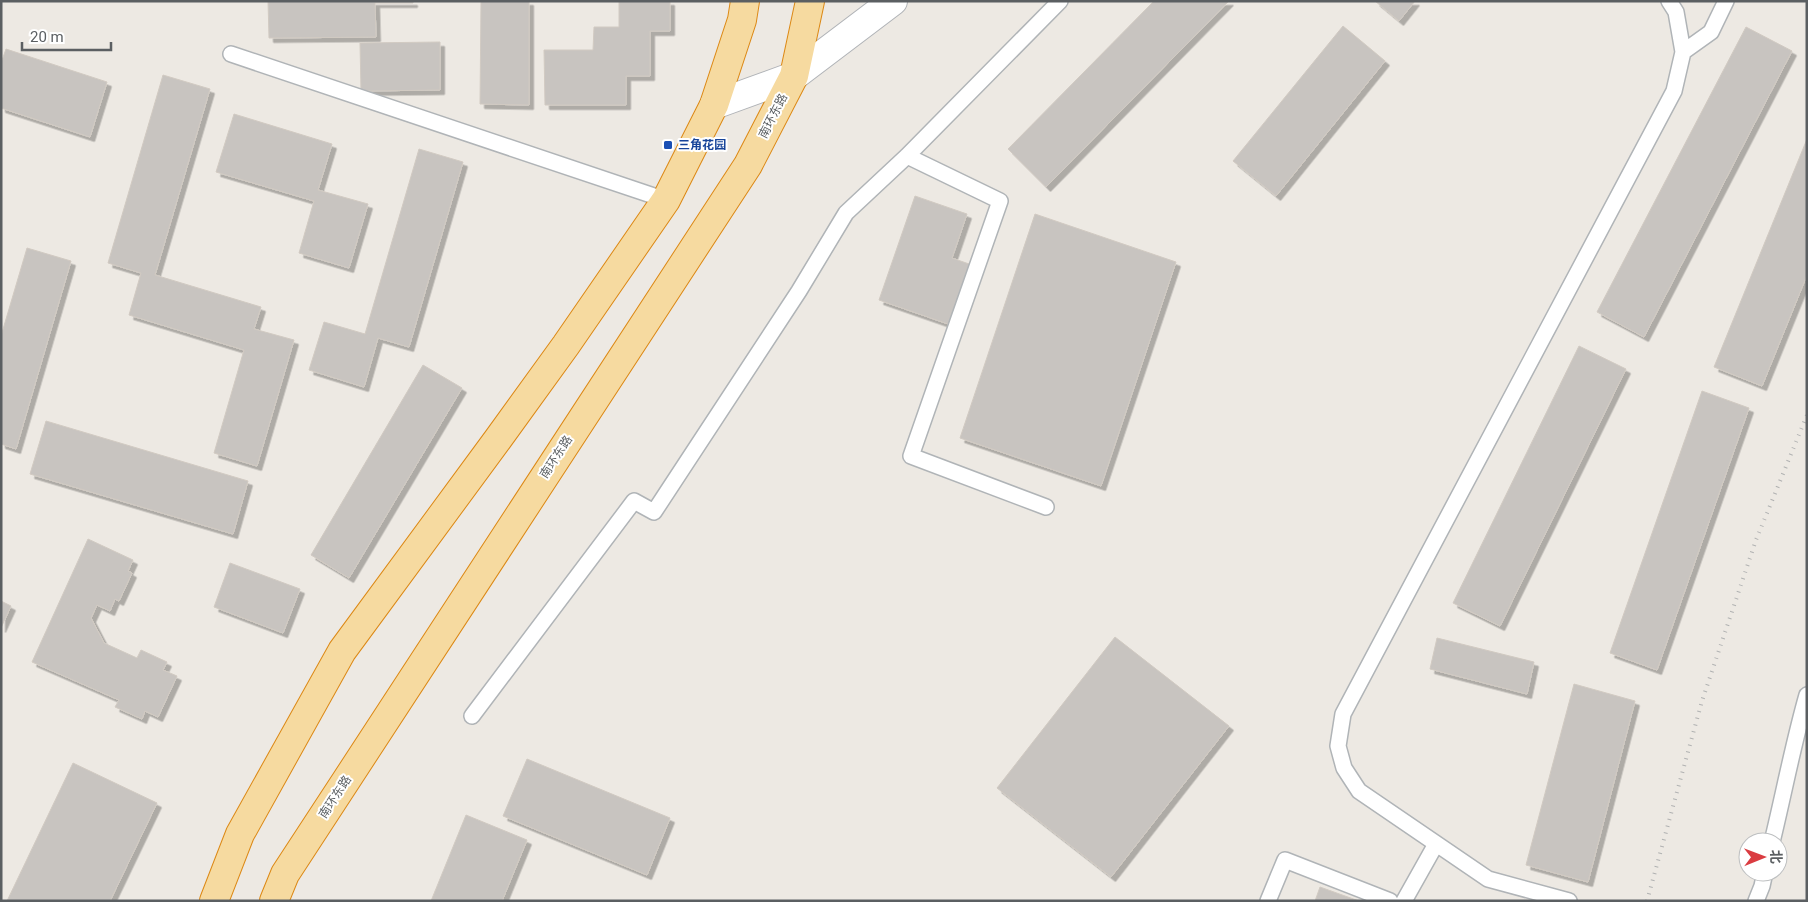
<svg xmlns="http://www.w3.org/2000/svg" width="1808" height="902" font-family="Roboto,'Noto Sans SC',sans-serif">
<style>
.building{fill:#c8c4c0;stroke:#d1cac2;filter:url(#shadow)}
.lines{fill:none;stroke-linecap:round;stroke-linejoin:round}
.service-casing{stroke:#b0b4b7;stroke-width:18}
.secondary-casing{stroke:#b0b3b7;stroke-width:30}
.trunk-casing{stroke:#dc8814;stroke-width:30}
.service{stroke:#fff;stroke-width:15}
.secondary{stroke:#fff;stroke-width:28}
.trunk{stroke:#f6daa0;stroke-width:28}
.rail{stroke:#b1b2b2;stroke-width:4;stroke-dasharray:1 6;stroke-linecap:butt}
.transit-dot{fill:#1a4fb4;stroke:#fff;stroke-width:2}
.labels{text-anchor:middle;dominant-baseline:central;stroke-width:4;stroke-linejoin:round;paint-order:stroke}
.street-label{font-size:12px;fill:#5b5f62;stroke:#fff}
.transit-label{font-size:12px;font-weight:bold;fill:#164399;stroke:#fff;text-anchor:start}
</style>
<defs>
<filter id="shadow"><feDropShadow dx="4.5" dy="4.5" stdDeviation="0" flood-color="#0004"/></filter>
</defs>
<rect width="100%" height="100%" fill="#ede9e3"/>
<path class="building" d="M268,1H413V3H375L376,37L269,38Z
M481,1H529V105L480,104Z
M619,1H670V31H650V76H626V105H545L544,50H593L594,27H619Z
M1154,1H1229L1046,187L1008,149Z
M1375,1H1415L1399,21Z
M1343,26L1385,61L1276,196L1233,161Z
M1746,27L1792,51L1644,337L1597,312Z
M440,42V90L361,91L360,43Z
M6,49L107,82L90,137L1,108V63Z
M163,75L210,89L155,275L261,307L254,329L294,340L257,466L214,453L244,350L129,315L141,273L108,263Z
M234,114L332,144L318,190L368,204L349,268L299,253L314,201L216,172Z
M1807,139V275L1762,386L1714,367Z
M419,149L463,162L409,347L378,338L364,387L309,370L324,322L365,334Z
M915,196L967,214L952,258L972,265L951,325L879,300Z
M1035,214L1176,262L1101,486L960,438Z
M27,248L71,261L16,449L1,444V336Z
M1579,346L1626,369L1500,626L1453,603Z
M423,365L462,388L349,578L311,555Z
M1702,391L1749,408L1657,670L1610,653Z
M46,421L248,481L233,534L30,474Z
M88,539L133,560L128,571L132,573L119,601L115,599L110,611L97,605L91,618L104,643L137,658L141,650L167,662L163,670L177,676L158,717L145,711L142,719L115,707L119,700L32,662Z
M230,563L300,589L283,633L214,607Z
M1,601L11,606L1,628Z
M1115,637L1229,726L1111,877L997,788Z
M1437,638L1534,662L1527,694L1430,669Z
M1574,684L1635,701L1588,882L1526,865Z
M527,759L670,818L647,875L503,816Z
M73,763L157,803L110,901H7Z
M466,815L527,840L502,901H431Z
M1320,887L1359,901H1315Z"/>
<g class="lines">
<defs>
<path id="service" d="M1683,52L1711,32L1726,1
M231,54L666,200
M907,156L1000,201L911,456L1046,507
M472,716L634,501L654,512L799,291L846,213L907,156L1060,1
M1772,842C1784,793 1793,744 1807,695
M1268,901L1285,860L1390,901
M1404,901L1436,844
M1569,901L1488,879L1359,791L1344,768L1338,746L1343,714L1674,91L1683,52L1676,12L1669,1
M1756,901L1762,886L1765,872"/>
<path id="secondary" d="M714,105L794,76L893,1"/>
<path id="trunk" d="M214,901L240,834L342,651L498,439L566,345L666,200L714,105L742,20L745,1
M274,901L285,874L748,165L794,76L810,1"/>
</defs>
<use href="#service" class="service-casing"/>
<use href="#secondary" class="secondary-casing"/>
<use href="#trunk" class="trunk-casing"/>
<use href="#service" class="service"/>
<use href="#secondary" class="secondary"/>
<use href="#trunk" class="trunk"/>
<path class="rail" d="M1647,901L1702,701L1756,540L1807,415"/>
</g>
<rect class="transit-dot" x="663" y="140" width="10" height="10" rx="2.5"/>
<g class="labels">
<g class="street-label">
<text transform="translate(773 116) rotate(-63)">南环东路</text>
<text transform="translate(556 457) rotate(-57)">南环东路</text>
<text transform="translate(335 797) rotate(-57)">南环东路</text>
</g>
<g class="transit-label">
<text x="678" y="145">三角花园</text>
</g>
</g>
<rect width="1808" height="902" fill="none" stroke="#5b5f62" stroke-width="5"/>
<g transform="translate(1763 857) rotate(89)"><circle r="24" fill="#ffffff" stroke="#bdbfc0"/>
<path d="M0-4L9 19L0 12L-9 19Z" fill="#da3c41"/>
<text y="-8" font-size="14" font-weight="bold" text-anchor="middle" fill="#5b5f62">北</text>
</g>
<path d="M22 42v8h89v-8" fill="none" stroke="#5b5f62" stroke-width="2.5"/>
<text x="30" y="42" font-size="15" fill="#5b5f62" stroke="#ffffff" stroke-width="4" paint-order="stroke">20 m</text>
</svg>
